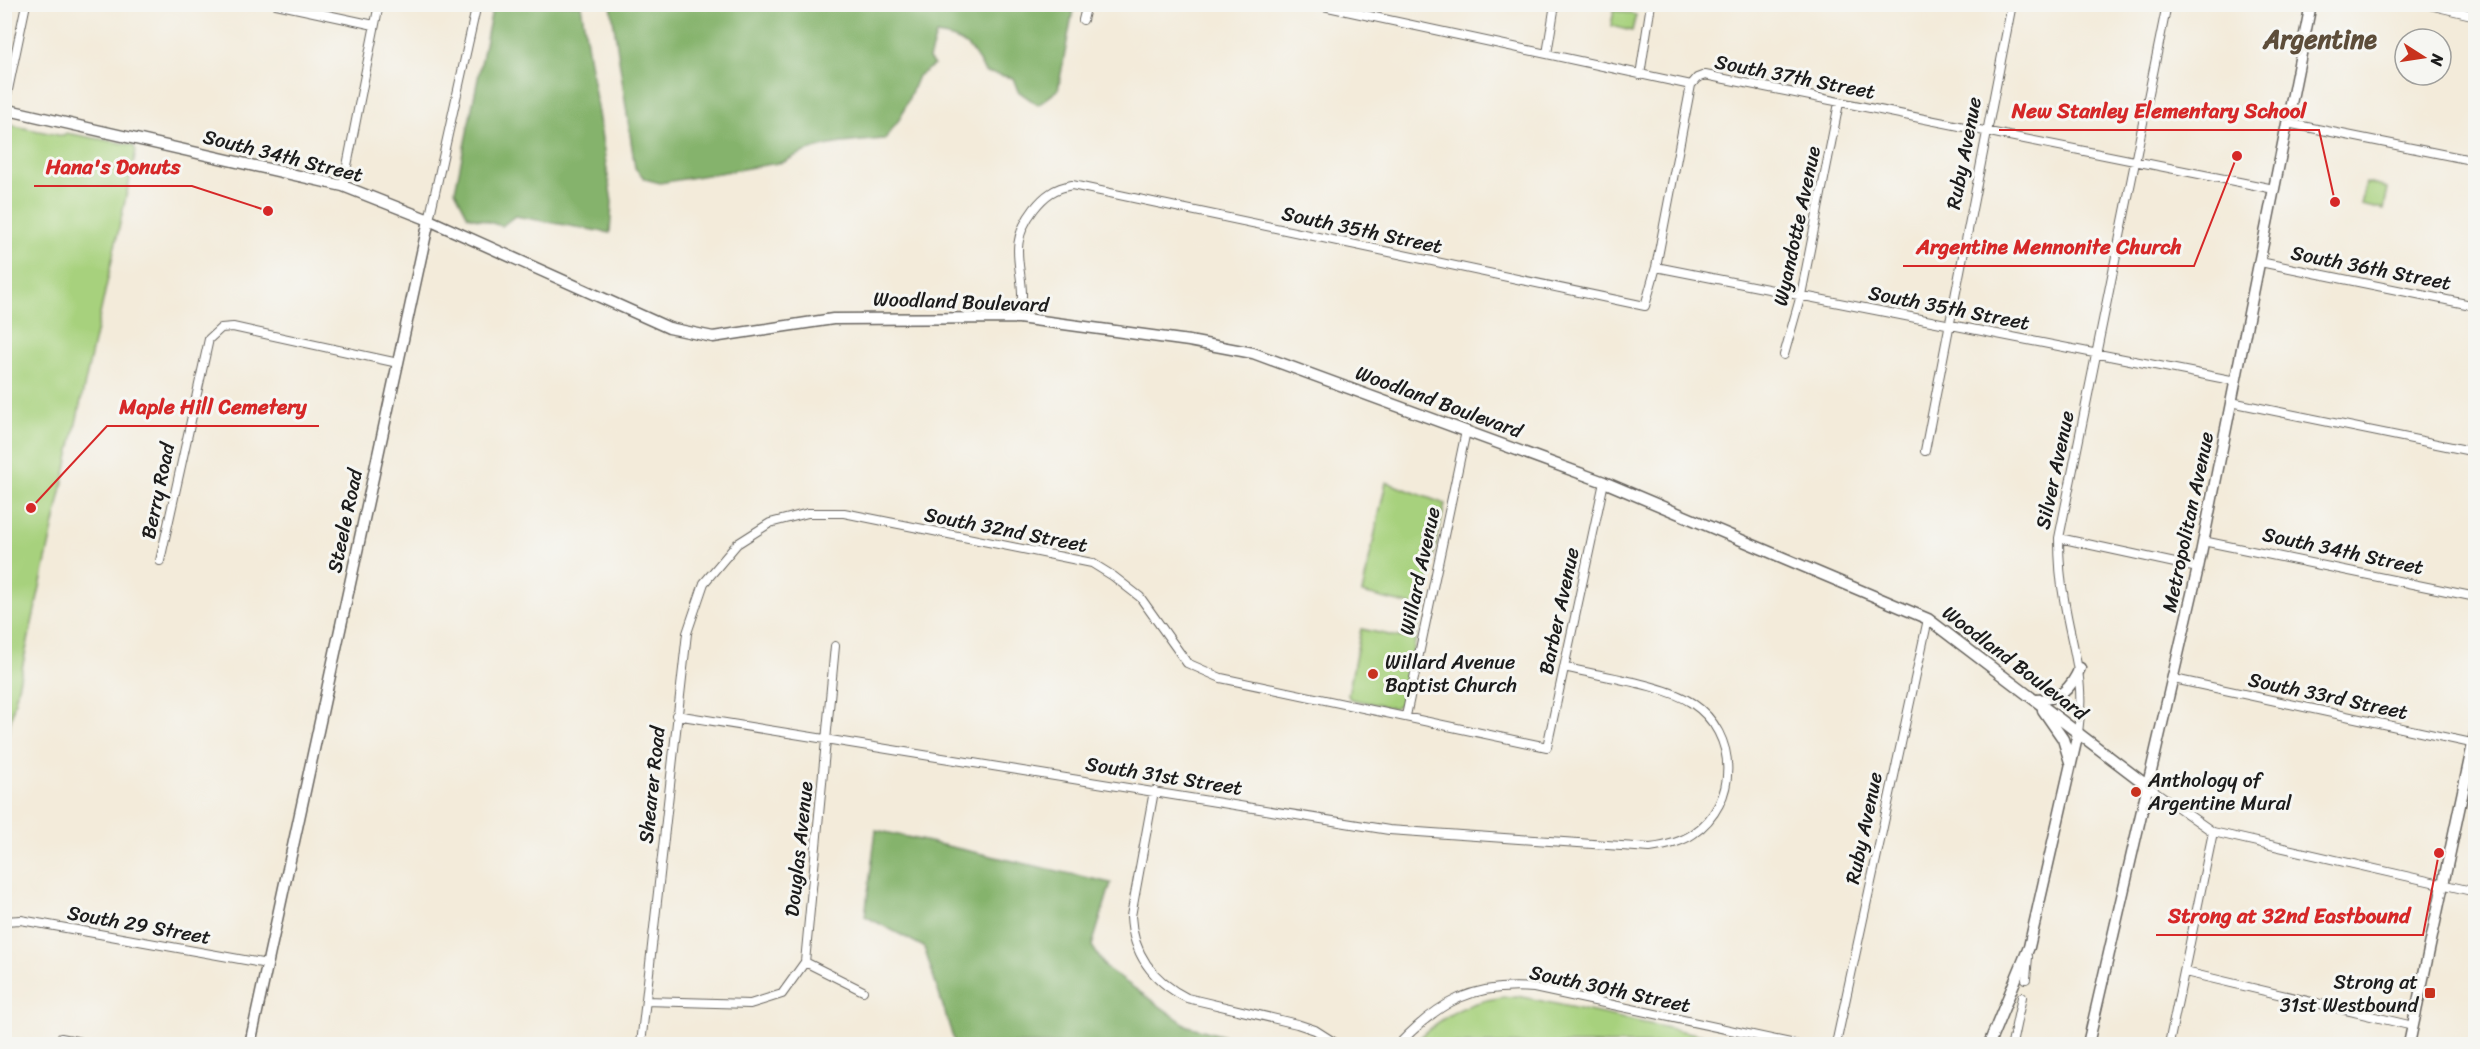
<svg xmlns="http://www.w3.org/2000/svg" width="2480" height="1049" font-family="Sriracha,sans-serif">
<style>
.green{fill:#a7d17d;stroke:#62764c;stroke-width:1.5}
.forest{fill:#85b36c;stroke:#506844;stroke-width:1.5}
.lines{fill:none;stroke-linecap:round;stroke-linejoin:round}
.street-casing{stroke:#67645e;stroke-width:10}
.secondary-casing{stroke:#67645e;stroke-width:13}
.street{stroke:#fff;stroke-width:8}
.secondary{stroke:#fff;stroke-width:10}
.poi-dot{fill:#c8321e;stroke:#f6f6f2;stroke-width:2}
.labels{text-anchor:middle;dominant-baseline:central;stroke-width:6;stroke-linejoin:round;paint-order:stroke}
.street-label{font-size:20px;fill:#1c1c1c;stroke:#f6f6f2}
.poi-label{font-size:20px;fill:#1c1c1c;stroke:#f6f6f2;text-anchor:start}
.district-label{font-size:26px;font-weight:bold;fill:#5d4d3a;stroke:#f6f6f2}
.leader{fill:none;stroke:#d62828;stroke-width:2}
.callout-dot{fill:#d62828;stroke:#f6f6f2;stroke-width:2}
.callout-label{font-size:21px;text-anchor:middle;font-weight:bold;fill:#d62828;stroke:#f6f6f2;stroke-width:6;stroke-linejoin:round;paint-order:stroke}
</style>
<rect width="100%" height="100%" fill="#f6f6f2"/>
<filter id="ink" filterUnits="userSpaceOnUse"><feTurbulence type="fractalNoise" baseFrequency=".0167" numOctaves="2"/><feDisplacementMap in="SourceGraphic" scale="12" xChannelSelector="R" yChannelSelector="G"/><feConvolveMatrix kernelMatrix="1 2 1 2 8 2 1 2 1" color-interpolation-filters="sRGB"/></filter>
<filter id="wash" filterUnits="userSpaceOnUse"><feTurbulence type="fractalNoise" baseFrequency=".008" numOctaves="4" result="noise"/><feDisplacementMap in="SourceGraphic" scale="24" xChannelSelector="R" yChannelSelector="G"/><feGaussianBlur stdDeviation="1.35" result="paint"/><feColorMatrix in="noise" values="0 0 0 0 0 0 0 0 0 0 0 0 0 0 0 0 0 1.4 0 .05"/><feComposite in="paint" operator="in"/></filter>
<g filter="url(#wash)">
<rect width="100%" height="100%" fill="#f3ebda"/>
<path class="green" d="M1614,10L1636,15L1632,31L1611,26Z
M5,124L63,136L66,133L133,145L136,151L5,746Z
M2366,183L2388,188L2384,210L2361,205Z
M1386,482L1445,504L1402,703L1394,708L1350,699L1348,695L1361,629L1408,639L1415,606L1362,593Z
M1517,996L1528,998L1743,1044H1413C1444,1013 1473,998 1517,996Z"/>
<path class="forest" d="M493,5H581L612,202L610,233L515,216L502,226L468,216L455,191Z
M611,5V4L1074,5L1058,90L1038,105L1018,91L1013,78L985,72C972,47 964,38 936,35L929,59L934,65L918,76L901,117L885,139C849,142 816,143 784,162L660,183L645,179L635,168Z
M876,830L1111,883L1092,946L1106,968L1188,1026L1235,1039L1233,1044H955L924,947L865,916Z"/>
</g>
<g filter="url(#ink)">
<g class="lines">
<defs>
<path id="street" d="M276,4L374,25
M1314,4L1691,85
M2425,4L2476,16
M1083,20L1087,4
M1547,54L1555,4
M1640,75L1651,4
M4,109L26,4
M2287,123L2476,161
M343,186L379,4
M429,220L477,4
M2260,262L2476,306
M1656,267L2236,381
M1019,318C1031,273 1001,252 1034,209C1045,195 1055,188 1072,185L1645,306L1656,267L1691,85L1697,78L1705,75L2274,189
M1784,355L1801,295L1839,103
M2231,402L2476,452
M1925,451L2012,4
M2059,538L2198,568
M2203,541L2476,597
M160,561L209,339L221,328L233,327L398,363
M2174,679L2476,744
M676,715L1389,830L1650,848C1665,846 1680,843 1693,834C1739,803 1739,734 1692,703C1664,684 1598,676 1564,667
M1406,716L1466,431
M2078,733C2086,678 2072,650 2064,599C2060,578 2059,558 2059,538L2167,4
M2149,787L2213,832L2476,892
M1154,791L1131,916C1133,955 1153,981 1187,998L1297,1024L1315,1030L1337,1044
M4,921L21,920L267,964
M805,962L863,991
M2185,972L2413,1026
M2026,979L2028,957
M646,1001L750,1004L782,994L805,962L835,646
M61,1038L92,1044
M641,1044L687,633L704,583L737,544L770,523L808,513H844L1092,563L1113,576L1140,597L1187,663L1221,678L1547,747L1604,482
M1399,1044C1440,1001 1473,983 1534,988L1795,1044
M1836,1044L1928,619
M2012,1044L2022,997
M2169,1044L2213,832"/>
<path id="secondary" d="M4,109L343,186L429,220L669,328L713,337L833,319L1019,318L1189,341L1253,353L1604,482L1928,619L2149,787
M2036,700C2061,699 2070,690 2080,668
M2043,710L2063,739L2070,762
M250,1044L429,220
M1989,1044L2029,947L2078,733
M2088,1044L2198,568L2311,4
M2409,1044L2476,730"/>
</defs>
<use href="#street" class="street-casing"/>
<use href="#secondary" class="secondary-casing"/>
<use href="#street" class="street"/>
<use href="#secondary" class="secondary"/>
</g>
</g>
<g class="poi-dot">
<circle cx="1373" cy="674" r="6"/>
<circle cx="2136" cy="792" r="6"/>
<rect x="2424" y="987" width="12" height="12" rx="3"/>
</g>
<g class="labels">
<g class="street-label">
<text transform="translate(1795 77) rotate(11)">South 37th Street</text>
<text transform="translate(1964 153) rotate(-79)">Ruby Avenue</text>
<text transform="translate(283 156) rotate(14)">South 34th Street</text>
<text transform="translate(1797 226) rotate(-78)">Wyandotte Avenue</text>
<text transform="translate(1362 230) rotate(12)">South 35th Street</text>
<text transform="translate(2371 268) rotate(11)">South 36th Street</text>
<text transform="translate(961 302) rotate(2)">Woodland Boulevard</text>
<text transform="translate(1949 308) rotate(11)">South 35th Street</text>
<text transform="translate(1439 402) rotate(20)">Woodland Boulevard</text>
<text transform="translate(2055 470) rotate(-78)">Silver Avenue</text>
<text transform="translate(158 491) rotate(-78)">Berry Road</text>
<text transform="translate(345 521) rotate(-78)">Steele Road</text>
<text transform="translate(2188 522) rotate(-78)">Metropolitan Avenue</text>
<text transform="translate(1006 530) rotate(11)">South 32nd Street</text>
<text transform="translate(2343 551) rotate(12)">South 34th Street</text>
<text transform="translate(1420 571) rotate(-78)">Willard Avenue</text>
<text transform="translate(1559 611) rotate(-78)">Barber Avenue</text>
<text transform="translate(2015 663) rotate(37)">Woodland Boulevard</text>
<text transform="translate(2328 696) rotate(12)">South 33rd Street</text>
<text transform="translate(1164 776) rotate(9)">South 31st Street</text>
<text transform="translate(652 785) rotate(-84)">Shearer Road</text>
<text transform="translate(1864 828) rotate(-78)">Ruby Avenue</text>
<text transform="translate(799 849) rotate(-84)">Douglas Avenue</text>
<text transform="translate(139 925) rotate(10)">South 29 Street</text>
<text transform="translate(1610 989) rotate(12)">South 30th Street</text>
</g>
<g class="poi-label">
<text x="1385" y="662">Willard Avenue<tspan x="1385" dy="23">Baptist Church</tspan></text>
<text x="2148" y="780">Anthology of<tspan x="2148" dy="23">Argentine Mural</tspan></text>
<text x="2418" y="982" text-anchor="end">Strong at<tspan x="2418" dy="23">31st Westbound</tspan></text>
</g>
<g class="district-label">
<text x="2320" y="39">Argentine</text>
</g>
</g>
<path class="leader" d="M2335 202L2319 130H1999M268 211L192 186H34M2237 156L2194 266H1903M31 508L107 426H319M2439 853L2423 935H2156"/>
<g class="callout-dot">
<circle cx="2335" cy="202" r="6"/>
<circle cx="268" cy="211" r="6"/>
<circle cx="2237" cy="156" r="6"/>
<circle cx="31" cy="508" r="6"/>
<circle cx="2439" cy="853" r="6"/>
</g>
<g class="callout-label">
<text x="2159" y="118">New Stanley Elementary School</text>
<text x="113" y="174">Hana's Donuts</text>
<text x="2049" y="254">Argentine Mennonite Church</text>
<text x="213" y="414">Maple Hill Cemetery</text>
<text x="2289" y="923">Strong at 32nd Eastbound</text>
</g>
<rect width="2480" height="1049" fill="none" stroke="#f6f6f2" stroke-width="24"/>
<g transform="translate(2423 57) rotate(102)"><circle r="28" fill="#f6f6f2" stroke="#9f9f9c" stroke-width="1.5"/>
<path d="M0-4.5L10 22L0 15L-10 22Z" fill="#c8321e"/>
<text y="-9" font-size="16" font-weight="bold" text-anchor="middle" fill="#1c1c1c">N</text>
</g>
</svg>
